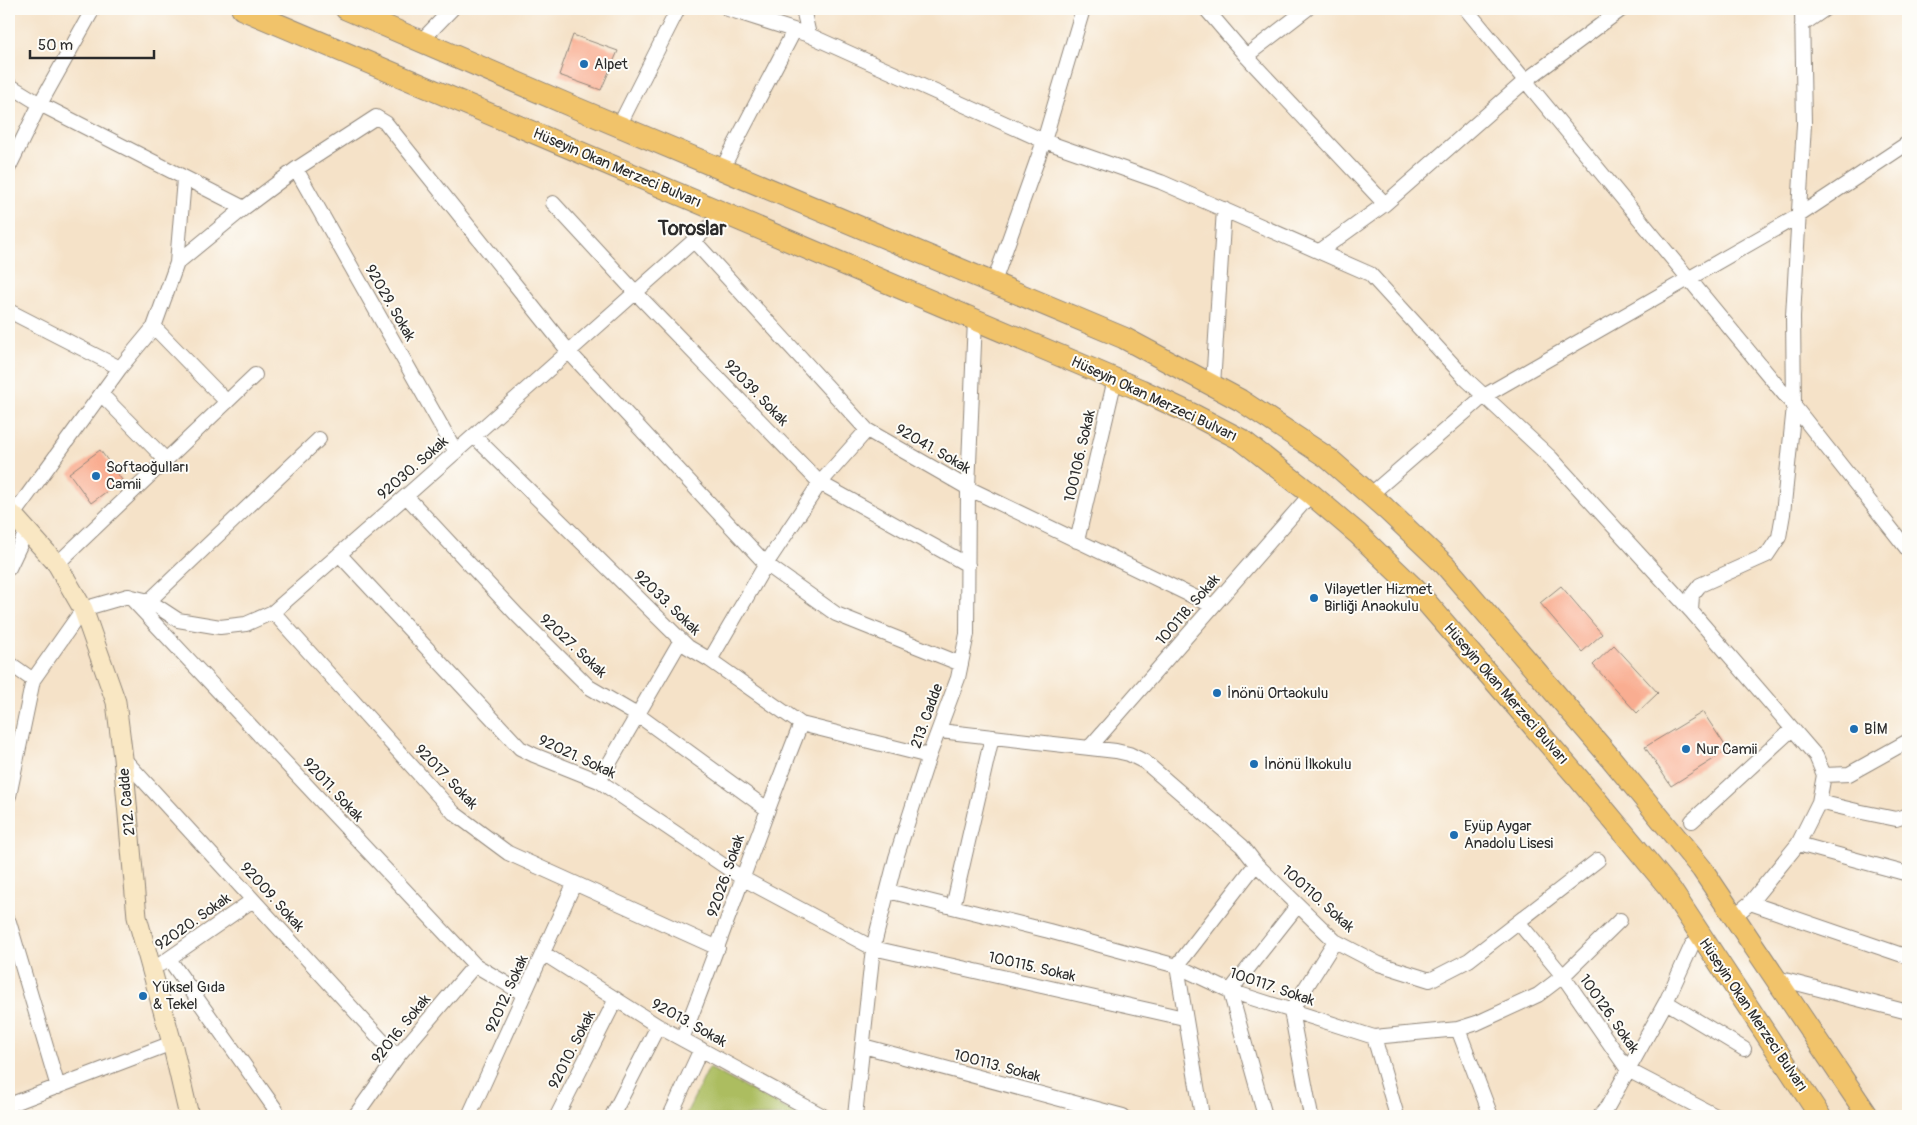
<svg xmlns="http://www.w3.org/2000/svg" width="1917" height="1125" font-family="Pangolin,sans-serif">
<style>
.green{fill:#acbd61;stroke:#6c7446}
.building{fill:#f9ad91}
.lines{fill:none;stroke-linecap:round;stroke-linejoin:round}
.street-casing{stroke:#90867a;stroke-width:16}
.secondary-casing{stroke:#90867a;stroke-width:21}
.primary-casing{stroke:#90867a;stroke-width:23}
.street{stroke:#fff;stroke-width:14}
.secondary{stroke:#f9e7c3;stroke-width:19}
.primary{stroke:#f1c36a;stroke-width:21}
.poi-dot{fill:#1f6fb2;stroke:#fdfcf7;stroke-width:2}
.labels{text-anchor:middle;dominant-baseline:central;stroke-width:4;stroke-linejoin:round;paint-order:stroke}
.poi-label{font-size:15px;fill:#2b2b2b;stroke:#fdfcf7;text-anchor:start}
.street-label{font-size:15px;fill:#2b2b2b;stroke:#fdfcf7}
.district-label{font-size:20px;font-weight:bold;fill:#2b2b2b;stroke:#fdfcf7}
</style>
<rect width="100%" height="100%" fill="#fdfcf7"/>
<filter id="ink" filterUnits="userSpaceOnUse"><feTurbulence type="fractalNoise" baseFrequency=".02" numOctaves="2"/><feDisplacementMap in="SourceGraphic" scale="10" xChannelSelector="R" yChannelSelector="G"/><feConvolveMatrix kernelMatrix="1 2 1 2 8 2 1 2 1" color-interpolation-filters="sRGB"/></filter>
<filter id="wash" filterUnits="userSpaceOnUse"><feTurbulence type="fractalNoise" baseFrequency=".0096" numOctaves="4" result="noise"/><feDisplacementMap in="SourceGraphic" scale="20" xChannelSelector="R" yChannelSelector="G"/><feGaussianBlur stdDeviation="1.12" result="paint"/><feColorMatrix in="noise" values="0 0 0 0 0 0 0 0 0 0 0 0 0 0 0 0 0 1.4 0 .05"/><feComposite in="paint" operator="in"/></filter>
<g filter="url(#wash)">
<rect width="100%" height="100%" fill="#f5e2c8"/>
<path class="green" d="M709,1068L800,1116H685Z"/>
<g id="blocks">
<path class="building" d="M573,35L618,51L601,90L559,75Z
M100,450L122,480L91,503L69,473Z
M1561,586L1602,634L1582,652L1540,603Z
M1614,645L1658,693L1637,713L1593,665Z
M1703,712L1728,750L1671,786L1645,747Z"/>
</g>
</g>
<g filter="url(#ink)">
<use href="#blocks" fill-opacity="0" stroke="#90867a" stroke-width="1"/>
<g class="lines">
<defs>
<path id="street" d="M728,9L809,35L1044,141L1161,182L1370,274L1466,379L1551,458L1691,611
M803,9L809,35
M1206,9L1246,56L1385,204
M1466,9L1794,406L1908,550
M1802,25L1825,9
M421,41L452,9
M1246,56L1307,9
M9,85L40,104L244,208
M619,126L678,9
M9,167L40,104L93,9
M296,169L456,452
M722,169L794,31
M553,203L636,293L820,483L968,565
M694,241L867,430L968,488L1213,606
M1320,251L1385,204L1525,81L1622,9
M177,263L244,208L296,169L376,117L386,123L569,352L766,564L836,614L961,664
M994,282L1044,141L1083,9
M9,311L120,368
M154,327L227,402
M1213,385L1224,209
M101,394L166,460
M474,436L688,647L710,660L801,724L929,756
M1370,495L1484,396L1798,216L1908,143
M406,496L517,615L589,687L642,718L767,809
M13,515L120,368L154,327L177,263L184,179
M1077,541L1115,379
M339,554L520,748L534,755L599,781L742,878L873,948L1184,1018
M57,564L255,375
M9,568L27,530
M129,596L475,965L524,994
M149,601L319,439
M273,612L454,813L508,853L718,948
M710,660L766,564L820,483L867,430
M9,663L33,680
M940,731L1116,751L1129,754L1145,762L1242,846L1256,864L1335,941L1379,964L1430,980L1469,960L1598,860
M1089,748L1311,494
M123,758L397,1057
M1824,775L1849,774L1908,741
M599,781L681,640
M9,796L33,680L83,609L128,596L149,601L178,620L220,627L246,624L273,612L406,496L725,213
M1819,802L1857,811L1896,819L1908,815
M1692,821L1792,729
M1798,844L1908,874
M888,891L1049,931L1177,966L1230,991L1374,1037L1458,1029L1477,1023L1538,995L1563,976L1620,920
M1750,903L1908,957
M953,907L992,737
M1734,916L1750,903L1798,844L1819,802L1824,775L1816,756L1691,611L1692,595L1700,585L1767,555L1779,537L1783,514L1794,406L1793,316L1804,124L1802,9
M9,922L58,1087
M1519,923L1563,976L1628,1070L1716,1116
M543,953L658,1026L823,1116
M169,959L276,1110L271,1116
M161,964L253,900
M1773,977L1908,1012
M1666,1002L1744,1049
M1458,1029L1491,1116
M1374,1037L1397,1116
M682,1039C724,934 759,828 801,724
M863,1046L1123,1116
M9,1105L172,1043
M355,1116L397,1057L475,965
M469,1116L574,884
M557,1116L616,999
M612,1116L658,1026
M670,1116L701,1049
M855,1116L873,948L896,858L929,756L958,678L967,634L968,488L975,319
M1202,1116L1177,966L1256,864
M1265,1116L1230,991L1298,905
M1311,1116L1291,1011L1335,941
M1600,1116L1608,1106L1666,1002L1692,945"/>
<path id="secondary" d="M9,513L13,515L57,564L83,609L116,702L123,758L137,917L172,1043L189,1116"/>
<path id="primary" d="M242,9L1141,390L1196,416L1242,440L1311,494L1358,534L1415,589L1579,779L1671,890L1820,1116
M346,9L576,108L1124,338L1240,400L1328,458L1385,508L1445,565L1609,756L1702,869L1868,1116"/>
</defs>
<use href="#street" class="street-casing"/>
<use href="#secondary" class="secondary-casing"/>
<use href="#primary" class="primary-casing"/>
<use href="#street" class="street"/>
<use href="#secondary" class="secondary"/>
<use href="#primary" class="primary"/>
</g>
</g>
<g class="poi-dot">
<circle cx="584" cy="64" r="5"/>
<circle cx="96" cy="476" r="5"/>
<circle cx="1314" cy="598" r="5"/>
<circle cx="1217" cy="693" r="5"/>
<circle cx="1854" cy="729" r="5"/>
<circle cx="1686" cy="749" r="5"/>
<circle cx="1254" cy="764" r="5"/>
<circle cx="1454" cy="835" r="5"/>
<circle cx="143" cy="996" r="5"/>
</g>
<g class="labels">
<g class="poi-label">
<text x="594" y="64">Alpet</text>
<text x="106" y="467">Softaoğulları<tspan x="106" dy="17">Camii</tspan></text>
<text x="1324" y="589">Vilayetler Hizmet<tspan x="1324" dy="17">Birliği Anaokulu</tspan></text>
<text x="1227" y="693">İnönü Ortaokulu</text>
<text x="1864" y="729">BİM</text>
<text x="1696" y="749">Nur Camii</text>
<text x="1264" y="764">İnönü İlkokulu</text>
<text x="1464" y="826">Eyüp Aygar<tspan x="1464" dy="17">Anadolu Lisesi</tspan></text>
<text x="153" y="987">Yüksel Gıda<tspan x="153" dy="17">&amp; Tekel</tspan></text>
</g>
<g class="street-label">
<text transform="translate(617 168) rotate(23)">Hüseyin Okan Merzeci Bulvarı</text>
<text transform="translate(390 303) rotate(60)">92029. Sokak</text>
<text transform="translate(756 393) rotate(46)">92039. Sokak</text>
<text transform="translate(1154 399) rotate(25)">Hüseyin Okan Merzeci Bulvarı</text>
<text transform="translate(933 449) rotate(30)">92041. Sokak</text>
<text transform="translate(1080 456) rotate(-77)">100106. Sokak</text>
<text transform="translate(413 468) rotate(-41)">92030. Sokak</text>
<text transform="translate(667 603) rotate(44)">92033. Sokak</text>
<text transform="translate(1188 610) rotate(-49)">100118. Sokak</text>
<text transform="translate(573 646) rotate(43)">92027. Sokak</text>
<text transform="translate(1506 694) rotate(49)">Hüseyin Okan Merzeci Bulvarı</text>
<text transform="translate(927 716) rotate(-70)">213. Cadde</text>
<text transform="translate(577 757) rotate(25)">92021. Sokak</text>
<text transform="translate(446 777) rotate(46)">92017. Sokak</text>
<text transform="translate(333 790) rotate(47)">92011. Sokak</text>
<text transform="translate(127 802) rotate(-95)">212. Cadde</text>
<text transform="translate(726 876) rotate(-71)">92026. Sokak</text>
<text transform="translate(272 897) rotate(48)">92009. Sokak</text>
<text transform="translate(1318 899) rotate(42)">100110. Sokak</text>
<text transform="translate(193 922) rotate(-35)">92020. Sokak</text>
<text transform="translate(1032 967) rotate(13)">100115. Sokak</text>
<text transform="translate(1272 987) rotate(19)">100117. Sokak</text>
<text transform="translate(507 994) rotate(-66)">92012. Sokak</text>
<text transform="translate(1609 1014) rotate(55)">100126. Sokak</text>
<text transform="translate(1753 1015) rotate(56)">Hüseyin Okan Merzeci Bulvarı</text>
<text transform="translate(689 1023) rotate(29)">92013. Sokak</text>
<text transform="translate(401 1029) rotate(-51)">92016. Sokak</text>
<text transform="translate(572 1050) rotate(-63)">92010. Sokak</text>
<text transform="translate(997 1066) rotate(15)">100113. Sokak</text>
</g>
<g class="district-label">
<text x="692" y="228">Toroslar</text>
</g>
</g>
<rect width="1917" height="1125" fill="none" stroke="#fdfcf7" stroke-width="30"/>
<path d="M30 50v8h124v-8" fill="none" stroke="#2b2b2b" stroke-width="2.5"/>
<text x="38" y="50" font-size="15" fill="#2b2b2b" stroke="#fdfcf7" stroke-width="4" paint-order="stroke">50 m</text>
</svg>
